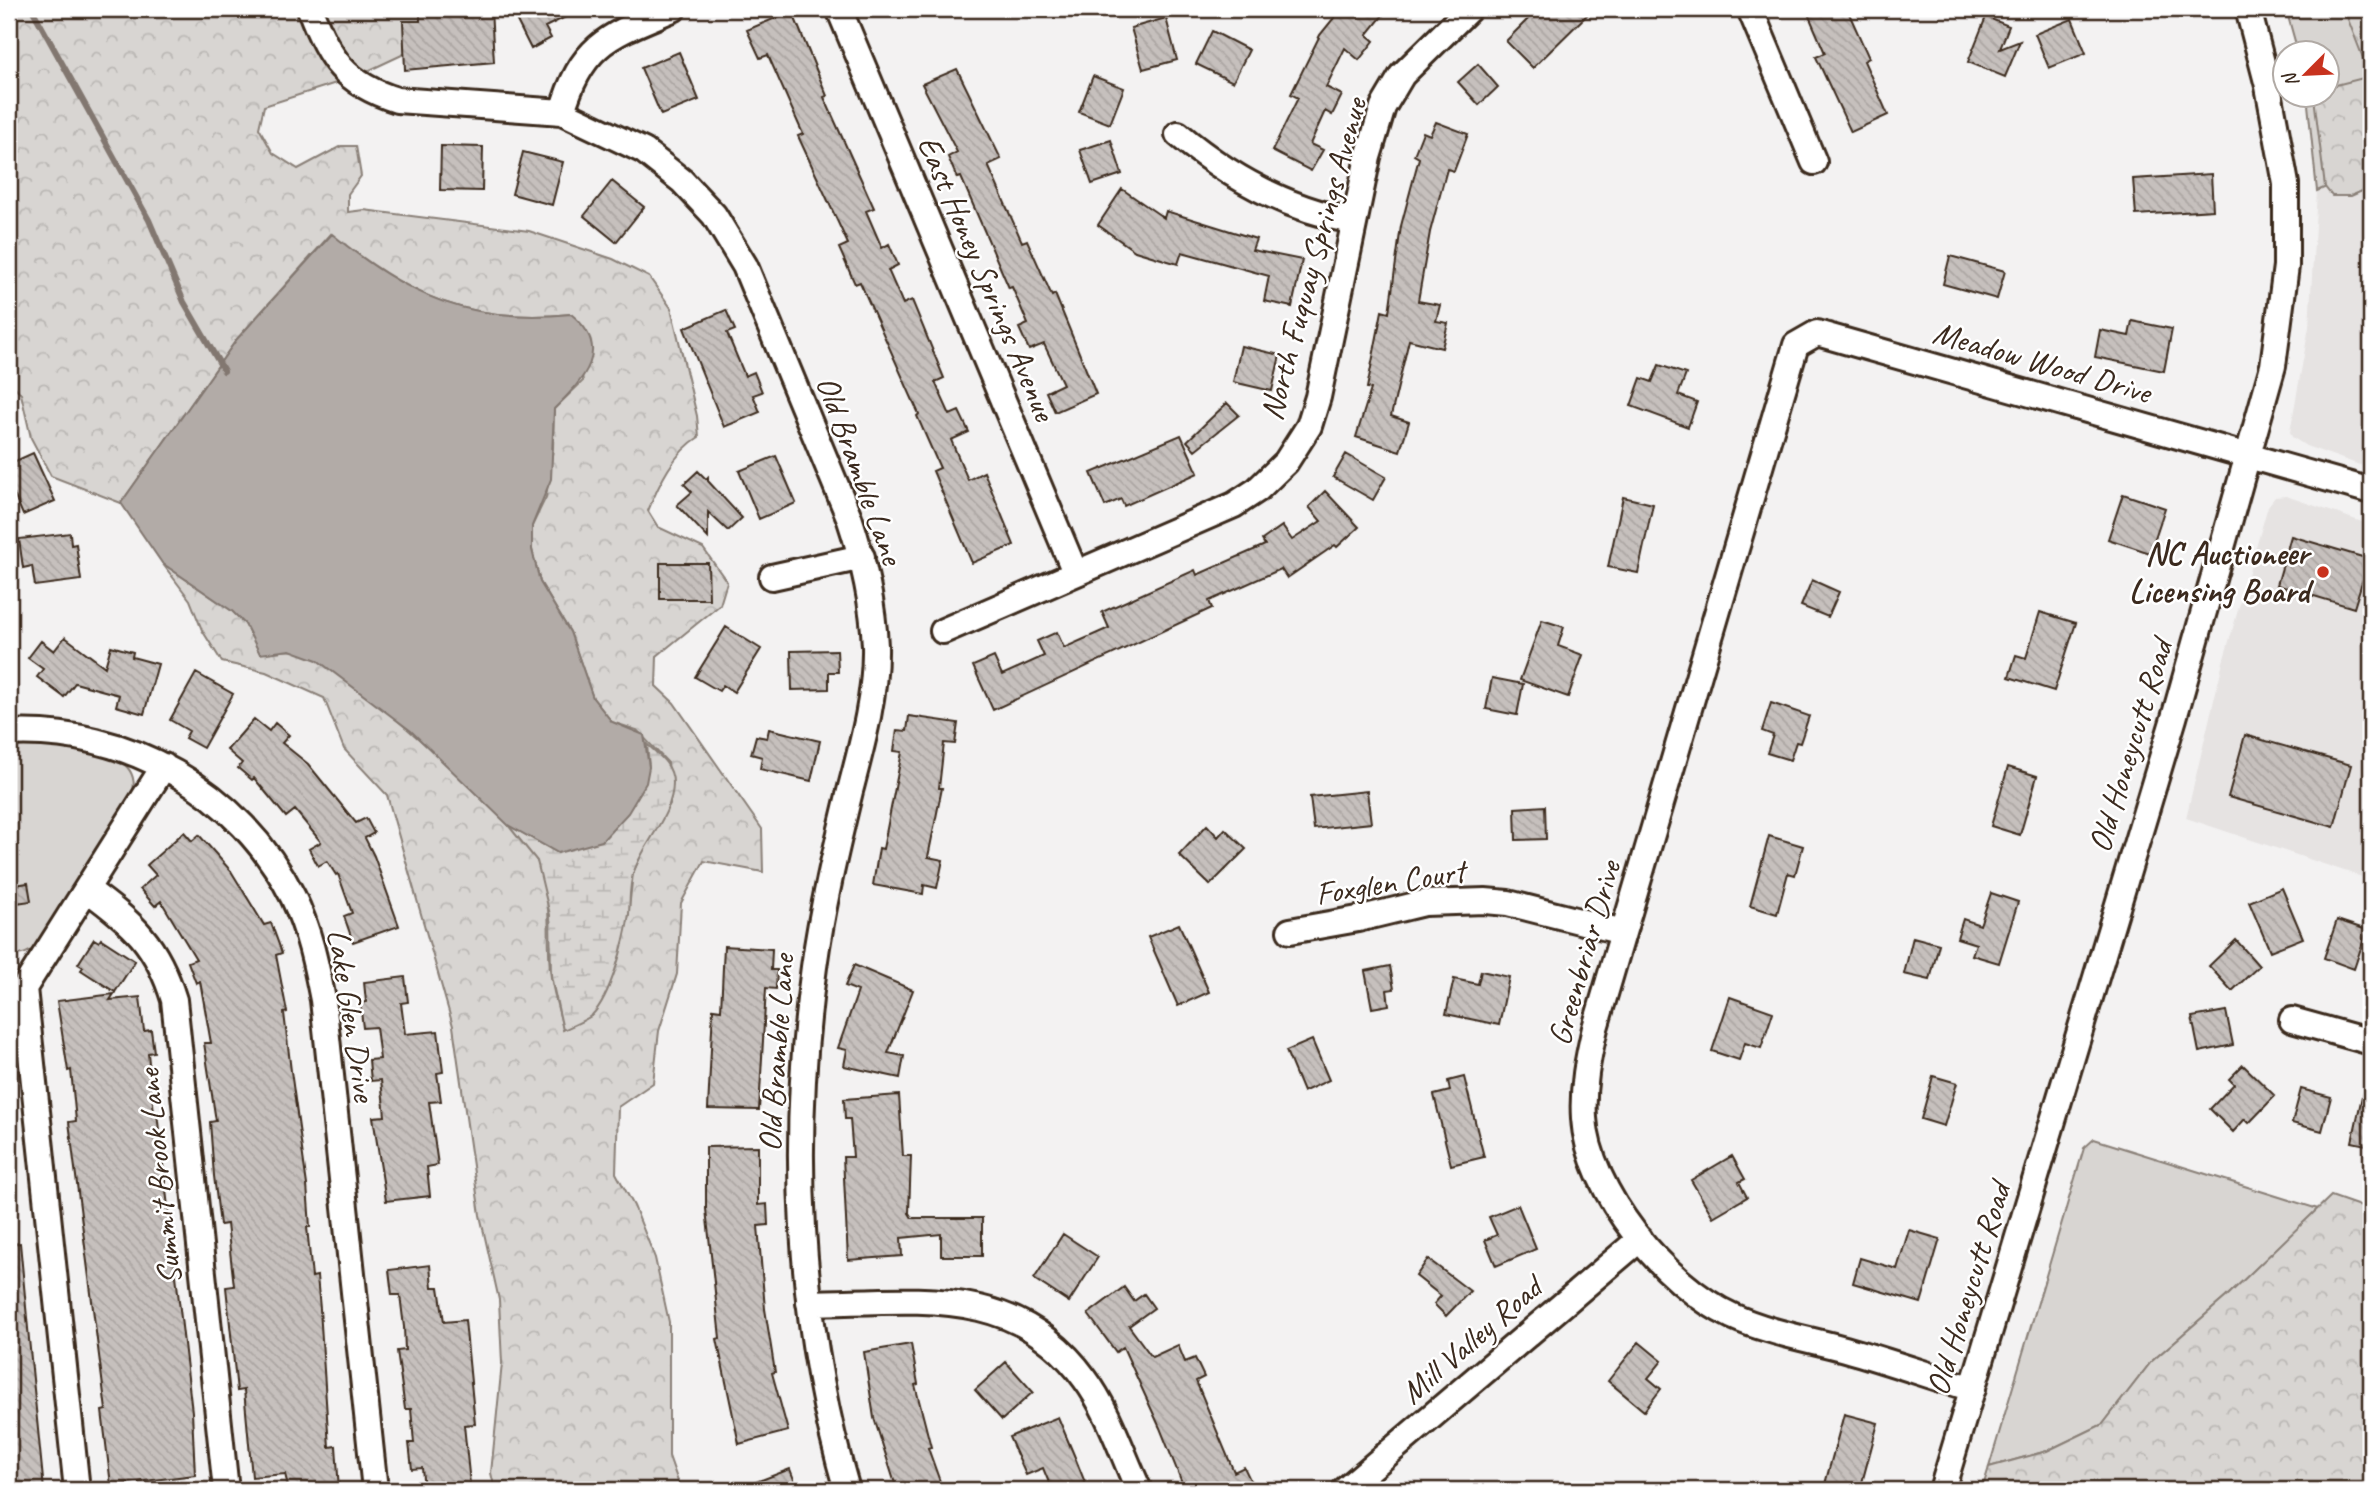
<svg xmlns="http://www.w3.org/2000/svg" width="2380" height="1499" font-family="Caveat,sans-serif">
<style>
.built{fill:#e6e3e2}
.grass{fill:#d8d5d2;stroke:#8a8078;stroke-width:2}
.forest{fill:url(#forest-crowns);stroke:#8a8078;stroke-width:2}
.wetland{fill:url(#wetland-marsh);stroke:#8a8078;stroke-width:2}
.water{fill:#b2aba7;stroke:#827770;stroke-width:2}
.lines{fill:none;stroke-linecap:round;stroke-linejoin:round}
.stream{stroke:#827770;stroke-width:6}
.building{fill:url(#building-back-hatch);stroke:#3b2a1e;stroke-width:2}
.minor-casing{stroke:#3b2a1e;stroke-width:30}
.minor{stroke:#fff;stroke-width:24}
.poi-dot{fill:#c8321e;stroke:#fff;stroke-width:2.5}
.labels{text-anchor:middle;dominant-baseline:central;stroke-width:5;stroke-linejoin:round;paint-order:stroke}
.street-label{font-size:33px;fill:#3b2a1e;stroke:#fff}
.poi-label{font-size:33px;font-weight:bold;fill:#3b2a1e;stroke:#fff;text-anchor:end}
</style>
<defs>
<pattern id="forest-crowns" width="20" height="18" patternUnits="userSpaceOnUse" patternTransform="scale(1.75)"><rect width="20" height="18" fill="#d8d5d2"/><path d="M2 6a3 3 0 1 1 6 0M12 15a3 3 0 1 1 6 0" fill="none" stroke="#bab7b4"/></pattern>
<pattern id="wetland-marsh" width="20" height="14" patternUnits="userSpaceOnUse" patternTransform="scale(1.75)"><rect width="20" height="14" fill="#d8d5d2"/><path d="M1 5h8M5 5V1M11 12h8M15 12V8" fill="none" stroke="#bab7b4"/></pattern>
<pattern id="building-back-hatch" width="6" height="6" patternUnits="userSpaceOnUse" patternTransform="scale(1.75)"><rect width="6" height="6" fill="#c6c0bd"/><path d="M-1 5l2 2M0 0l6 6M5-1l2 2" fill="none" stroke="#aba5a2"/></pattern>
</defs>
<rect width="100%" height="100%" fill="#f3f2f2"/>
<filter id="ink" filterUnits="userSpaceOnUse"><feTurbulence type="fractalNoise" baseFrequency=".0143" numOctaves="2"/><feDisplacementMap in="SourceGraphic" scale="14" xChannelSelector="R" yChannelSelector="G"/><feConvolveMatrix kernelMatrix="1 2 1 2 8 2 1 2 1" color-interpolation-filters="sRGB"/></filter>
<g filter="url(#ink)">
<path class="built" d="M2371,168V469L2306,446L2292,437L2290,432L2309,327L2317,191Z
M2286,496L2371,525V880L2186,818L2223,662L2268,506L2275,497Z"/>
<path class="grass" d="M2286,9H2371V168L2317,191L2307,95L2328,94V52H2298Z
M9,747C35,744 108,747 127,767C136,777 134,787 132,799L39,944C29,953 21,957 9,953Z
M2094,1139L2318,1209L2226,1297L2151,1362L2103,1424L2047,1451L1989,1467L2084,1148Z"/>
<path class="forest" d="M9,9H500L355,77L264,106L259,128L273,153L298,169L341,146H356L361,176L348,194V212L364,210L529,231L613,259L649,277L671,308L697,416L699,437C674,452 659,484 648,511L658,527L703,548L727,582L720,605L657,656L656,686L674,703L762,829L763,872L704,861L681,903L677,974L659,1031L653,1083L618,1107L616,1173L634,1206L655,1258L669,1322V1456L681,1490H495L491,1473L502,1363L499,1300L480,1215L453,1026L387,795L344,749L324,698L266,672L222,662L202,630L190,600L162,563L232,611L245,624L260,653C273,652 289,648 302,652C345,667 516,820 537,861C555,897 545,940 551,977C554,995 559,1012 563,1029L591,1016L604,994L616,965L628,918L633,873L649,837L670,804L668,763L637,730L612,722L593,698L570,632L540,582L532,549V526L546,497L553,449L554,409L583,381L571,314C469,324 409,297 331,234L237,339L121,503L51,476L31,438L21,394L9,380Z
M2344,9H2371V61L2365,63Z
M2371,76V187L2351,196H2332L2325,187L2314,97L2328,94V87Z
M2331,1196L2371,1210V1490H1982L1989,1467L2047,1451L2103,1424L2151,1362L2226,1297Z"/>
<path class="wetland" d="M647,744C659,755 673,765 673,783C673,815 645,841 634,871C629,884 630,900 629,914C625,940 611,996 592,1015C585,1021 571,1026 563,1030L551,976L550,915L537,861L508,825L558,853L649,767Z"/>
<path class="water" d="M332,234C409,297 469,324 571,314C614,349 583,380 554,409L551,479L532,526V550L540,582L570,632L593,698L612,722L644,735L649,767L646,783L628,813L602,841L558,853L508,825L411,731L317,660L290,650L260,654L245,624L232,611L162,563L121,503L237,339Z"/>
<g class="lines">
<path class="stream" d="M32,9L149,220L184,302L224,371"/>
</g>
<path class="building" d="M491,9L494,62L405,70L403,21H420V10Z
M511,9H582L545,27L551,38L531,49Z
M1341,9H1388L1367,35L1374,41L1359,60L1345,48L1326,87L1342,95L1332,115L1325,111L1310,144L1323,150L1311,171L1272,151L1298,98L1291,94L1320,35Z
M1538,9H1593L1533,68L1506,41Z
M1806,9H1847L1869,58L1864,61L1888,115L1851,132L1816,57L1825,53Z
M792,11L827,96L824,97L874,208L866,211L882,248L889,244L898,265L888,270L903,304L912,300L944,378L935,382L950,415L959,411L969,432L951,440L968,480L984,472L1014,545L972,563L933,471L940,468L917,416L919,414L860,282L855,284L839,248L848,244L798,136L803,134L768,55L760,58L747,30Z
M1986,17L2009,26L2000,49L2020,41L2005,77L1968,62Z
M1166,18L1177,60L1143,69L1131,28Z
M2072,19L2086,53L2049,68L2035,34Z
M1212,31L1249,50L1233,82L1196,64Z
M679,52L699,100L661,115L641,68Z
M1478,64L1498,87L1479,105L1458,82Z
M957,69L1001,159L988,165L1022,242L1027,240L1052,296L1055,294L1096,394L1055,412L1046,392L1063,384L1044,344L1029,350L1019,328L1028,324L1012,287L1009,288L961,177L957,178L948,157L957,152L922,84Z
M1093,76L1124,88L1110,124L1079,112Z
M1436,122L1468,134L1454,171L1447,169L1430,232L1418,301L1440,305L1436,321L1448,323L1442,348L1409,340L1391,416L1409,422L1400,451L1356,437L1371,389L1367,388L1382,311L1389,313L1401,226L1419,158L1414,155L1423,132L1430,135Z
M1111,140L1122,174L1092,184L1080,150Z
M441,146L483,147L482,191L440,190Z
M523,152L563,162L552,205L512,194Z
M2211,174L2213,210L2136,215L2133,179Z
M612,181L644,207L616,242L584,216Z
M1122,189L1164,218L1166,211L1256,239L1252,250L1302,260L1292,307L1264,301L1269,276L1182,252L1178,264L1135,251L1098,225Z
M1950,256L2005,271L1997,299L1943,284Z
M726,310L735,330L727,333L745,376L754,372L762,392L753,395L760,412L724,427L684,328Z
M2132,321L2172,329L2164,371L2095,357L2100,330L2129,336Z
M1241,346L1280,355L1272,391L1233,382Z
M1659,365L1686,374L1678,395L1697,402L1688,427L1631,406L1641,378L1652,382Z
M1227,403L1239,415L1195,450L1187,441Z
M1181,435L1198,473L1124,506L1121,499L1105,506L1091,473Z
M33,453L55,501L23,515L14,494L9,497V464Z
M1346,454L1386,477L1373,500L1333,477Z
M776,456L796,503L759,519L739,471Z
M698,471L706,479L708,477V481L742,518L728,531L708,512V538L677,505L692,492L684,484Z
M1325,491L1359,527L1337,547L1335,545L1287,578L1281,569L1209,601L1212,608L993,710L973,666L994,657L1002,675L1044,656L1037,641L1057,632L1064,648L1109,628L1102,612L1195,570L1197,575L1265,545L1262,540L1282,526L1292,540L1321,521L1309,507Z
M2123,494L2165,508L2150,553L2108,539Z
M1623,497L1653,504L1638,573L1608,567Z
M70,533L71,545L76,544L81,580L35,586L32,566L23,568L19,539Z
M2291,536L2369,559L2354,608L2277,585Z
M660,563H708L709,599H660Z
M1812,580L1839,592L1828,617L1801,606Z
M2040,612L2076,623L2054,691L2009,677L2016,655L2026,658Z
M1542,620L1564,627L1558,646L1583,655L1568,697L1520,680Z
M726,627L761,649L734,692L723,685L719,691L695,677Z
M65,637L105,667L111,646L133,652L132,657L158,664L144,714L116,706L119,695L75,683L64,697L37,677L43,669L28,658L41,641L54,651Z
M837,650L838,672H829V689L792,690L791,651Z
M196,673L233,694L203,748L185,738L189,731L170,720Z
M1492,678L1523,684L1517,715L1486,709Z
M1771,703L1809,716L1800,743L1796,742L1790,760L1767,753L1773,735L1762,731Z
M909,716L958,723L955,744L944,743L939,788H942L928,857L943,860L937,888L924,885L923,894L873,885L879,848L883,849L902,752L894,751L897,730L907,731Z
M254,719L269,731L275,723L289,735L282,743L308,764L356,823L366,818L374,833L365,838L374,856L399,926L353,942L344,916L352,913L338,874L336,875L327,861L318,866L309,849L321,842L295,810L286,817L254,778L252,780L238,768L242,763L227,750Z
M769,729L820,741L811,781L760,769L762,757L751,754L756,736L767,738Z
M2245,735L2351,765L2334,827L2228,797Z
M2008,767L2037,776L2020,835L1991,826Z
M1367,791L1371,823L1314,829L1310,797Z
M1545,806L1546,839L1516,840L1515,808Z
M1207,825L1218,837L1225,829L1246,849L1210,885L1179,855Z
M184,832L192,841L199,835L231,871L264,925L271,923L282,953L276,955L287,1012L284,1013L291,1071L307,1185L310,1227H307L312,1277L317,1276L320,1309L329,1447L336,1446L339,1490H289L285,1474L252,1477L244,1390L237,1391L226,1287L234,1286L227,1224L220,1225L214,1176L210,1122L216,1121L204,1043H211L200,981L196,983L188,962L196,959L161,901L155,906L140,889L156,875L147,865Z
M1769,836L1803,846L1795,875L1788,873L1777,914L1750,906Z
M28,883L31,901L9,904V886Z
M2282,888L2303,938L2270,951L2249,902Z
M1991,893L2018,902L1999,963L1972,955L1976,944L1957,938L1963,919L1980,925Z
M2337,920L2367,930L2354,969L2324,958Z
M1179,924L1209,992L1178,1006L1148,937Z
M1913,937L1939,944L1930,980L1904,974Z
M94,939L99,942L101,939L135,961L115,992L81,970L83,967L78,964Z
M2236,940L2259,966L2232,991L2209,966Z
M724,946L772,949L771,970H777L776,989L766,988L759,1110L708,1109L713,1009L721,1010Z
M854,965L913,990L888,1053L904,1056L900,1078L844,1066L847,1050L838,1048L858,991L845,986Z
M1390,966L1394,989L1387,990L1389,1005L1372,1008L1365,971Z
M1481,971L1509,977L1499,1025L1446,1014L1454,979L1478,984Z
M405,977L408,1002L401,1003L405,1034L438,1031L443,1072L437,1073L441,1101L429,1102L438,1165L427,1167L430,1196L386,1201L373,1117L385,1116L381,1080L371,1081L369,1060L380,1059L376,1027L363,1028L360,1003L366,1002L364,982Z
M114,994L110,1000L140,997L144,1031L151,1030L154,1052L148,1053L154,1113H157L192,1412L195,1475L111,1485L102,1411L106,1410L69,1122L76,1121L71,1070L68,1071L57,1001Z
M1730,997L1773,1012L1761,1048L1745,1043L1739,1060L1712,1051Z
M2226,1011L2233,1045L2199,1052L2192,1017Z
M1312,1040L1329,1080L1303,1092L1286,1051Z
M2243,1065L2275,1096L2249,1123L2245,1119L2233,1132L2210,1109L2234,1084L2229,1079Z
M1933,1076L1957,1083L1944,1126L1921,1119Z
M1464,1077L1484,1157L1451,1165L1434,1095L1450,1091L1448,1081Z
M2364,1087L2371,1088V1146L2352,1142Z
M2301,1089L2331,1097L2322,1131L2292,1123Z
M899,1095L903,1156H911L909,1213L912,1218H982V1256H941V1234L901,1238L902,1256L848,1260L843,1157H853L850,1119H845L844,1099Z
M758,1146V1205L767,1204L768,1225L758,1226L765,1309L775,1372L772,1373L788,1431L739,1444L717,1339L720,1338L706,1209V1147Z
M1732,1156L1745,1179L1739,1182L1747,1197L1713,1217L1691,1180Z
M1518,1205L1536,1249L1496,1266L1485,1240L1497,1235L1489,1217Z
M1909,1230L1940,1239L1921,1303L1853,1283L1860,1258L1897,1269Z
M1063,1234L1098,1257L1069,1302L1034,1279Z
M20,1243L29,1339L44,1490H9V1244Z
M1428,1259L1470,1291L1446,1316L1434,1304L1441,1296L1416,1276Z
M430,1265L432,1287H439L444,1322L465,1320L475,1424L464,1425L470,1484L424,1489L422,1468L412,1469L409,1443H414L411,1409H405L397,1351L405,1350L404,1327L400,1295H392L389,1270Z
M1124,1287L1134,1301L1144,1294L1154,1308L1129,1326L1152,1357L1178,1345L1185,1362L1195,1358L1204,1377L1196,1381L1234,1472L1244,1467L1255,1490H1185L1160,1428L1123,1347L1116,1352L1088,1314Z
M1639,1342L1662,1361L1648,1378L1661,1389L1644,1411L1608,1381Z
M911,1344L918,1384L915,1385L931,1447L928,1448L943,1490H897L874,1418L864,1352Z
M1006,1362L1033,1392L1002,1420L975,1390Z
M1844,1414L1878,1423L1860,1490L1825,1484Z
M1058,1417L1074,1455L1088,1490H1052L1043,1468L1026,1475L1009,1437Z
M790,1469L798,1490H739L738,1489Z"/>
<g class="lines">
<defs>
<path id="minor" d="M310,9C328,58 345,84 397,100L562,112L644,151L682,181L714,215L745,266L849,517C863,559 873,601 875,646C876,695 862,745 850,791C836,849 822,908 814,967C790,1141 798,1322 847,1490
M839,9L1075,572
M1750,9L1814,162
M562,112C582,42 611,35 673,9
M1178,134C1229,177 1287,209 1353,221
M772,577L862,557
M943,631L1234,505L1257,490L1286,462L1309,426L1318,397L1368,157L1383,107L1402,75L1469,9
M9,733C127,727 240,791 293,897C309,930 316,964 323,1000L375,1490
M88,890C133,923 157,944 174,1000L226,1490
M1290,931L1358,919L1424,903L1485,901L1508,903L1623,932
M24,988L77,1490
M24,988L164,766
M2292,1020L2371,1042
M809,1303C912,1302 1015,1282 1085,1379C1109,1411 1122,1454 1139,1490
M1973,1389C1930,1376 1888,1361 1845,1349C1808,1339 1767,1332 1732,1316C1666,1286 1588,1191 1584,1118C1582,1087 1588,1058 1595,1028L1796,345L1817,333L2371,491
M1345,1490L1640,1239
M1942,1490L2174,718L2273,366L2286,266V184L2268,86L2248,9"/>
</defs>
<use href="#minor" class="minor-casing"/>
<use href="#minor" class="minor"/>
</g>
</g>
<circle class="poi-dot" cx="2323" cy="572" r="7"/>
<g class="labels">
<g class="street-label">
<text transform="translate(1313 259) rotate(-75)">North Fuquay Springs Avenue</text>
<text transform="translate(987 278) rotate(67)">East Honey Springs Avenue</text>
<text transform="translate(2042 362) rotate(16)">Meadow Wood Drive</text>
<text transform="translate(860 470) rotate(70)">Old Bramble Lane</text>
<text transform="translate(2130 746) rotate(-73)">Old Honeycutt Road</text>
<text transform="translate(1390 882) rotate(-9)">Foxglen Court</text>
<text transform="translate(1584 953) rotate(-74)">Greenbriar Drive</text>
<text transform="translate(352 1015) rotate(81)">Lake Glen Drive</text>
<text transform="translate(776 1053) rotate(-86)">Old Bramble Lane</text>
<text transform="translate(159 1177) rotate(-96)">Summit Brook Lane</text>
<text transform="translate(1968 1289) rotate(-73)">Old Honeycutt Road</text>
<text transform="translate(1471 1340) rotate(-41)">Mill Valley Road</text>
</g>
<g class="poi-label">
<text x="2309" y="553">NC Auctioneer<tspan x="2309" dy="38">Licensing Board</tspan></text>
</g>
</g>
<rect width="2380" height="1499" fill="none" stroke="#fff" stroke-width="35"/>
<rect x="18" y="18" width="2345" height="1464" fill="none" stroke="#3b2a1e" stroke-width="2.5" filter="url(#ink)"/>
<g transform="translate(2306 74) rotate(246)"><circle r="33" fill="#ffffff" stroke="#b1aaa5" stroke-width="2"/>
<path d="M0-5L12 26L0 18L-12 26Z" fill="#c8321e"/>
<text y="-10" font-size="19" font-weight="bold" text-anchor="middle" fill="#3b2a1e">N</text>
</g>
</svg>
